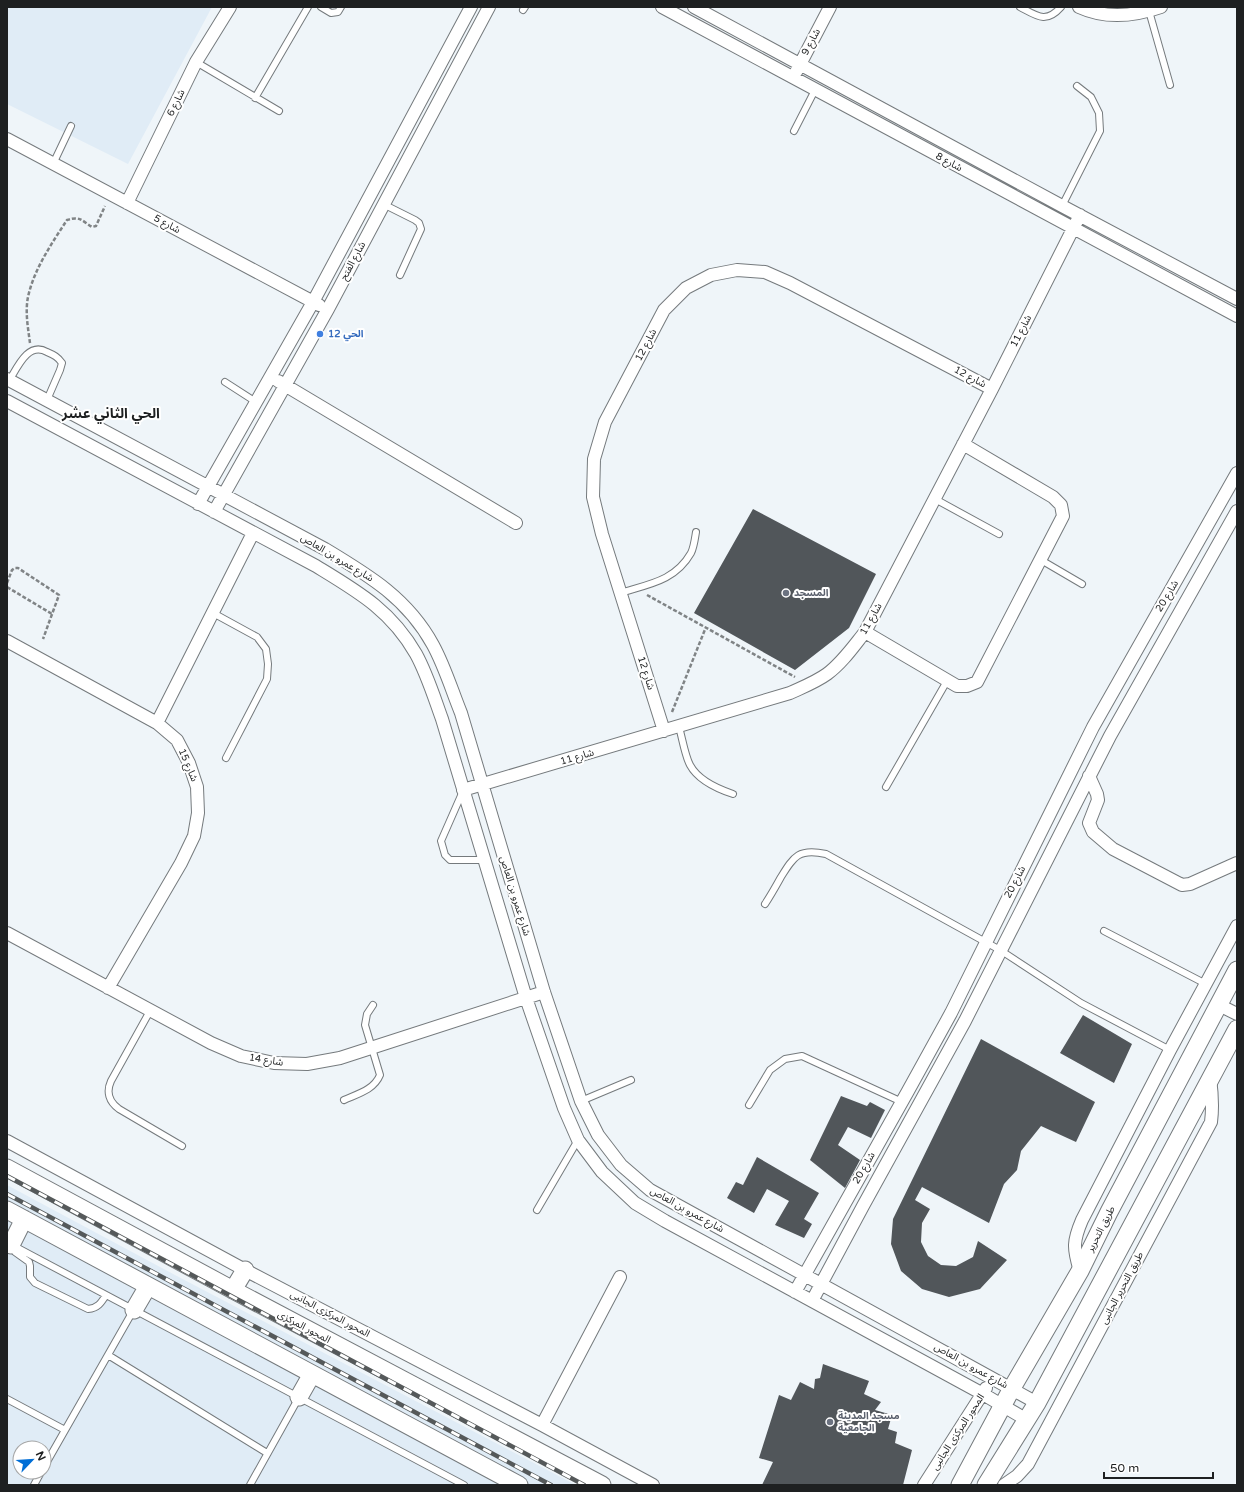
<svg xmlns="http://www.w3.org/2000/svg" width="1244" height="1492" font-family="'Varela Round','Noto Sans Arabic',sans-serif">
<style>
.built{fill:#e0ecf6;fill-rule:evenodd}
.building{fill:#51565a}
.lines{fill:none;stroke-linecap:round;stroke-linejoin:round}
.lane-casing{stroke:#757a7d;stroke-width:8}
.street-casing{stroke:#757a7d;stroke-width:14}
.secondary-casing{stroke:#757a7d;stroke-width:19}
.path{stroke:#808486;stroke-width:2.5;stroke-dasharray:4 2;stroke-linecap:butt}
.lane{stroke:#fff;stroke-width:6}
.street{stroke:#fff;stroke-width:12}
.secondary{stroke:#fff;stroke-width:17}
.rail-casing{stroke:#55595a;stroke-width:4.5}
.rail{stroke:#fff;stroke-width:3;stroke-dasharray:9;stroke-linecap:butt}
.shop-dot{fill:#3f7fe0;stroke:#fff;stroke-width:1.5}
.worship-dot{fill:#6b7280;stroke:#fff;stroke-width:1.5}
.labels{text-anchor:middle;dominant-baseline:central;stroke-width:4;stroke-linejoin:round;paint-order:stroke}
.street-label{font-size:10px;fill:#1e2021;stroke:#fff}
.shop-label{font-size:10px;font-weight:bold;fill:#366cbe;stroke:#fff;text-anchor:start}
.worship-label{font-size:10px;font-weight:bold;fill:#5b616d;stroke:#fff;text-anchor:start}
.district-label{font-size:14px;font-weight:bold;fill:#1e2021;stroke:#fff}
</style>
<rect width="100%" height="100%" fill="#eff5f9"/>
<path class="built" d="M7,7H212L128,164L7,104Z
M7,1185L175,1275L576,1485H7ZM20,1448H44V1472H20Z"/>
<path class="building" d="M753,509L876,574L849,628L795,670L694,613Z
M1083,1015L1132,1044L1114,1083L1060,1053Z
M981,1039L1095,1102L1076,1142L1041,1126L1021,1151L1017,1170L1004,1184L989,1223L922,1187L915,1200L930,1209L922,1223L921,1242L928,1256L941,1265L956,1266L973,1257L978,1241L1007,1260L980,1289L949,1297L922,1289L901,1271L891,1244L893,1219Z
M841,1096L867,1106L870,1102L885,1110L871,1138L848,1127L838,1145L860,1160L845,1188L810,1160Z
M757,1157L819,1193L804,1219L812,1224L804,1238L775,1225L789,1201L767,1189L754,1213L727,1198L736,1182L743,1185Z
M823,1364L869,1381L864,1394L881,1402L875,1410L892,1415L888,1429L897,1432L895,1443L912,1450L903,1485H762L773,1462L759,1458L779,1395L791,1400L800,1382L814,1389L815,1379L820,1378Z"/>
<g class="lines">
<defs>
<path id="lane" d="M321,7L331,13L338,12L341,7
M1020,7C1037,16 1046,24 1061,7
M523,10L525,7
M1149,11L1170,85
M196,62L279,111
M255,98L308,7
M794,131L815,90
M53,164L71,126
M383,204L415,220L419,223L421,229L400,275
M1062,206L1100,131L1099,113L1091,97L1077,86
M9,381C17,368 28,341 47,352C54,355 58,357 62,363L60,370L47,400
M225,382L256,402
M935,499L999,534
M1041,560L1082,584
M620,593C649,584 675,581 691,553C694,547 695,538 696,532
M213,613L257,637L266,649L268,664L267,679L226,758
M679,727C682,737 685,756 690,765C698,780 718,789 733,794
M886,787L947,681
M463,791L441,841L445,855L450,860H485
M765,904C771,895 776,886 781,877C794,856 799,848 826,854L1000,950L1081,1003L1170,1050
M1104,931L1206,984
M150,1011L111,1081C106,1092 109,1102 119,1109L182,1146
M344,1100C357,1094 374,1090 380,1075L365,1025L367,1014L373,1005
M581,1101L631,1080
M749,1105L770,1070L785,1059L802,1056L902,1102
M537,1210L578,1140
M12,1245L464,1485
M12,1246L15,1252L29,1262L30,1266V1277L35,1283L88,1309C98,1308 101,1303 106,1295
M108,1355L267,1453
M7,1399L65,1430
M44,1467L133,1311
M32,1472L39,1476
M34,1485L41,1472
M250,1485L298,1399"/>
<path id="street" d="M662,7L1237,316
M694,7L1062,206L1237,299
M1079,7C1105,19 1135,16 1161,7
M796,72L830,7
M7,139L319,305
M127,203L196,62L230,7
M7,379L325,549C370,576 408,599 433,645C445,667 452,691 461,713L544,992L581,1101L598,1135L621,1165L650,1190L1037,1403
M278,381L516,523
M7,401L316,566C357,591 391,610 416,654C427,674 434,697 442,719L526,998L564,1108L578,1140L602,1172L635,1203L665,1221L983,1394L1027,1420
M198,504L313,302L471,7
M214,512L328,309L489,7
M865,632L957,686H967L977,682L1063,516L1061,505L1053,497L963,444
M7,641L157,723L177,740L189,763L197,787L198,813L194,836L181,863L108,988
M157,723L253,533
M664,731L602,534L593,497L594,459L605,422L664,310L686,288L711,275L737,270L765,272L790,283L992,389
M1089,776L1097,794L1098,800L1089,823L1093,832L1113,849L1182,885L1190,884L1237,863
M463,790L790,693C803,687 816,682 827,674C842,663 853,647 865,632L992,389L1080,215
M7,933L211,1043L241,1056L274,1063L307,1064L340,1058L544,992
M1219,1005L1237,1014
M7,1141L245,1270L542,1425L653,1485
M1080,1271C1073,1248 1073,1241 1082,1220L1170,1050L1237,926
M795,1292L908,1091L951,1013L1093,727L1237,473
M812,1301L863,1206L965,1021L1110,736L1237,511
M542,1425L620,1277
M924,1485L986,1388
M1004,1485L1017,1476L1028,1464L1211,1122C1213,1107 1212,1093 1210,1078"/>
<path id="secondary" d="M7,1168L233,1290L602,1485
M7,1210L519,1485
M11,1245L24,1219
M233,1290L245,1270
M134,1310L148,1286
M299,1397L312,1374
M960,1485L1012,1388L1080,1271L1109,1212L1237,970
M986,1485L1037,1403L1237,1029"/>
</defs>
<use href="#lane" class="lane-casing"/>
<use href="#street" class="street-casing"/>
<use href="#secondary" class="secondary-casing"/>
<path class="path" d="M30,343C28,328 25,312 28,297C34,269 52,243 67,220C80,216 81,220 92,227L96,226L105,206
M7,583L12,570L15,568H18L59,595L43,639
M7,587L52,614
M647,595L795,677
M672,712L706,627"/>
<use href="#lane" class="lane"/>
<use href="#street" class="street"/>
<use href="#secondary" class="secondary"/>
<defs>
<path id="rail" d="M7,1176L584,1485
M7,1194L551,1485"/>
</defs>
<use href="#rail" class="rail-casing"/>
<use href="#rail" class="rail"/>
</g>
<circle class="shop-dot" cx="320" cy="334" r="4"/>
<g class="worship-dot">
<circle cx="786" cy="593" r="4"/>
<circle cx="830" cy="1422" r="4"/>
</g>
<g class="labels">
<g class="street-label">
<text transform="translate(811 42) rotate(-62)">شارع 9</text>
<text transform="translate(176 103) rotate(-64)">شارع 6</text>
<text transform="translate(949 162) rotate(28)">شارع 8</text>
<text transform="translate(167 224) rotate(28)">شارع 5</text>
<text transform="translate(353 261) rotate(-62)">شارع الفتح</text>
<text transform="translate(1021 331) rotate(-63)">شارع 11</text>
<text transform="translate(646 345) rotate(-62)">شارع 12</text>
<text transform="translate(970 377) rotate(28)">شارع 12</text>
<text transform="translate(337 558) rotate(31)">شارع عمرو بن العاص</text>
<text transform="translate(1167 596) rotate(-59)">شارع 20</text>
<text transform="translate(871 619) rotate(-61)">شارع 11</text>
<text transform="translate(646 673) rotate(72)">شارع 12</text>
<text transform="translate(577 757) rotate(-16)">شارع 11</text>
<text transform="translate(188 765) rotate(67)">شارع 15</text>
<text transform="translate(1015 882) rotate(-63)">شارع 20</text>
<text transform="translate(515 896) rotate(73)">شارع عمرو بن العاص</text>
<text transform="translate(266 1060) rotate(9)">شارع 14</text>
<text transform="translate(864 1168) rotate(-60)">شارع 20</text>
<text transform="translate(687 1210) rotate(29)">شارع عمرو بن العاص</text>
<text transform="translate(1101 1229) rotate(-63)">طريق التحرير</text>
<text transform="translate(1122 1288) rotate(-62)">طريق التحرير الجانبى</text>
<text transform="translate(330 1314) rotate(28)">المحور المركزى الجانبى</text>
<text transform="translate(304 1327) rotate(28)">المحور المركزى</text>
<text transform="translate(971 1366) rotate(29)">شارع عمرو بن العاص</text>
<text transform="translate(958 1432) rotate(-57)">المحور المركزى الجانبى</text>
</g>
<g class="shop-label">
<text x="328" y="334">الحي 12</text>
</g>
<g class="worship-label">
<text x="794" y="593">المسجد</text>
<text x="838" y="1416">مسجد المدينة<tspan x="838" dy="12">الجامعية</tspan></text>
</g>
<g class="district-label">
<text x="111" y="413">الحي الثاني عشر</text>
</g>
</g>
<rect width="1244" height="1492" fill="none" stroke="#1e2021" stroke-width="16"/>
<g transform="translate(32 1460) rotate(65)"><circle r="19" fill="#ffffff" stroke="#a5a6a6"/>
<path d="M0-3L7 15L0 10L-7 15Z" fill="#006ed6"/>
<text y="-6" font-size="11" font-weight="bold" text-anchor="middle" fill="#1e2021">N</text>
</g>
<path d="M1104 1472v6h109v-6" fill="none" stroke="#1e2021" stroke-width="2"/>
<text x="1110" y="1472" font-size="12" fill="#1e2021" stroke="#ffffff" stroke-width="3" paint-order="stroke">50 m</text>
</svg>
